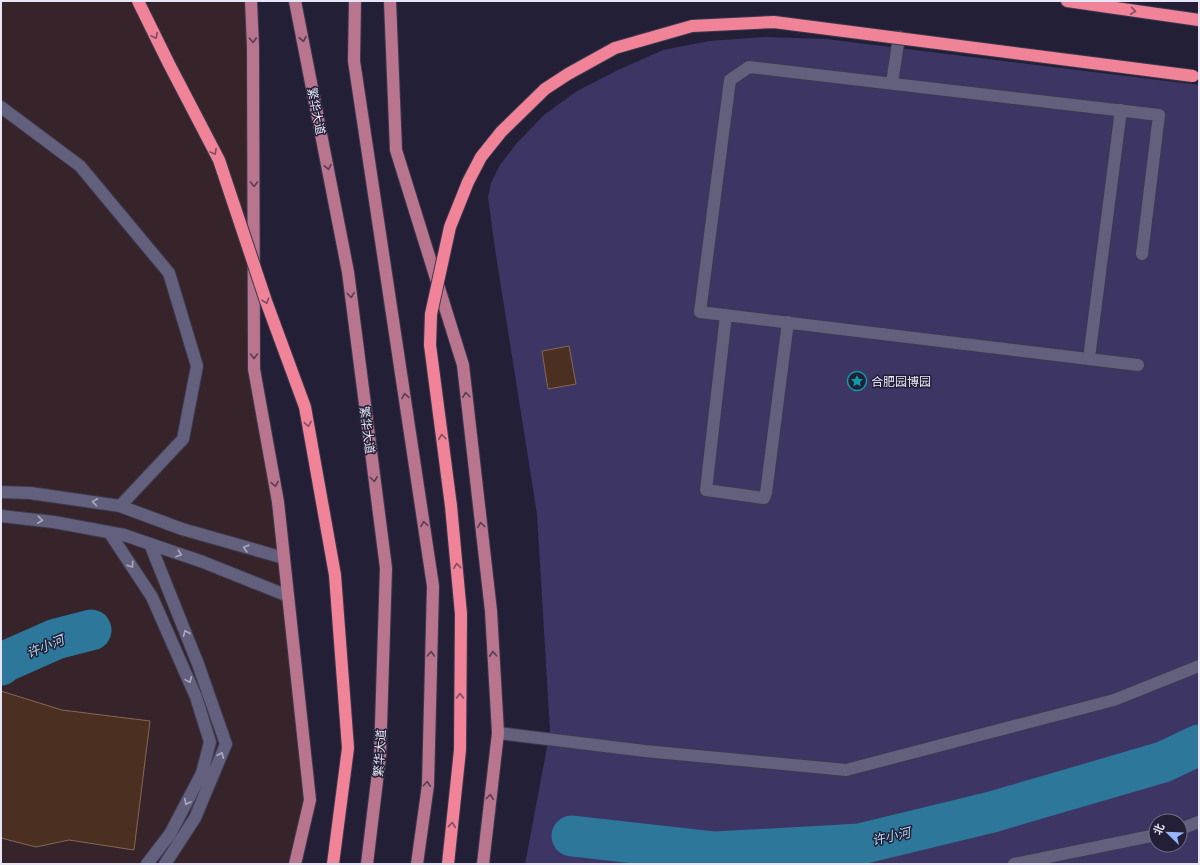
<svg xmlns="http://www.w3.org/2000/svg" width="1200" height="865" font-family="Barlow,'Noto Sans SC',sans-serif">
<style>
.commercial{fill:#36242a}
.green{fill:#3d3564;fill-rule:evenodd}
.lines{fill:none;stroke-linecap:round;stroke-linejoin:round}
.river{stroke:#2d779a;stroke-width:41}
.building{fill:#4b3022;stroke:#866757}
.lane-casing{stroke:#3c394e;stroke-width:14}
.street-casing{stroke:#3c394e;stroke-width:14}
.primary-casing{stroke:#3c394e;stroke-width:14}
.highway-casing{stroke:#3c394e;stroke-width:14}
.lane{stroke:#63607d;stroke-width:12}
.street{stroke:#63607d;stroke-width:12}
.primary{stroke:#b8758d;stroke-width:12}
.highway{stroke:#f18398;stroke-width:12}
.highway-bridge-casing{stroke:#3c394e;stroke-width:14;stroke-linecap:butt}
.highway-bridge{stroke:#f18398;stroke-width:12}
.oneway{stroke:#7f4c63}
.oneway2{stroke:#563d55}
.oneway3{stroke:#acaac0}
.labels{text-anchor:middle;dominant-baseline:central;stroke-width:3;stroke-linejoin:round;paint-order:stroke}
.street-label{font-size:12px;fill:#e7e6f7;stroke:#221f37}
.poi-label{font-size:12px;fill:#e7e6f7;stroke:#221f37;text-anchor:start}
.water-label{font-size:13px;font-style:italic;fill:#add9f1;stroke:#221f37}
</style>
<rect width="100%" height="100%" fill="#221f37"/>
<path class="commercial" d="M1,1H251L254,369L278,502L310,800L295,864H1Z"/>
<path class="green" d="M765,37L826,39L1199,85V864H525L550,731L537,514L495,249L488,197L491,183L500,165L516,144L544,115L577,91L618,70L663,50L709,41ZM1156,821H1180V845H1156Z"/>
<g class="lines">
<path class="river" d="M1,665L4,662L56,639L91,630
M572,836L715,852L860,844L992,812L1163,762L1199,745"/>
</g>
<path class="building" d="M569,346L576,384L548,389L542,351Z
M1,691L62,710L150,721L134,850L69,840L36,847L1,838Z"/>
<g class="lines">
<defs>
<path id="lane" d="M892,83L899,37
M1,107L80,166L169,273L197,366L183,439L120,506
M726,315L706,490L764,498L766,493L788,322
M1089,358L1121,110
M1138,365L700,312L730,80L749,67L1159,115L1142,254
M498,733L645,751L846,770L1114,700L1199,666
M1180,829L1199,822
M1014,864L1156,835"/>
<path id="street" d="M1,492L30,493L120,506L182,529L284,558
M1,516L54,522L124,535L203,562L288,596
M109,532L152,597L196,697L210,742L202,773L170,834L147,864
M150,544L198,664L226,744L195,818L165,864"/>
<path id="primary" d="M251,1L253,47L254,369L278,502L310,800L295,864
M295,1L348,272L386,568L380,756L367,864
M355,1L354,61L433,586L428,785L417,864
M390,1L396,150L463,365L491,611L498,733L483,864"/>
<path id="highway" d="M1067,1L1199,20"/>
</defs>
<use href="#lane" class="lane-casing"/>
<use href="#street" class="street-casing"/>
<use href="#primary" class="primary-casing"/>
<use href="#highway" class="highway-casing"/>
<use href="#lane" class="lane"/>
<use href="#street" class="street"/>
<use href="#primary" class="primary"/>
<use href="#highway" class="highway"/>
<defs>
<path id="highway-bridge" d="M138,1L169,64L219,160L266,301L305,407L335,575L348,748L333,864
M448,864L460,750L461,614L451,506L430,345L431,314L450,227L468,182L481,157L501,132L545,89L568,74L615,48L692,26L774,22L1193,76"/>
</defs>
<use href="#highway-bridge" class="highway-bridge-casing"/>
<use href="#highway-bridge" class="highway-bridge"/>
</g>
<defs><path id="oneway-chevron" d="M-2-3.5L2.5 0L-2 3.5" fill="none" stroke-width="1.6" stroke-linecap="round" stroke-linejoin="round"/></defs>
<g class="oneway">
<use href="#oneway-chevron" transform="translate(1133 11) rotate(8)"/>
<use href="#oneway-chevron" transform="translate(155 36) rotate(64)"/>
<use href="#oneway-chevron" transform="translate(214 152) rotate(62)"/>
<use href="#oneway-chevron" transform="translate(266 301) rotate(71)"/>
<use href="#oneway-chevron" transform="translate(308 424) rotate(80)"/>
<use href="#oneway-chevron" transform="translate(442 437) rotate(-97)"/>
<use href="#oneway-chevron" transform="translate(457 566) rotate(-96)"/>
<use href="#oneway-chevron" transform="translate(460 696) rotate(-89)"/>
<use href="#oneway-chevron" transform="translate(452 825) rotate(-84)"/>
</g>
<g class="oneway2">
<use href="#oneway-chevron" transform="translate(303 39) rotate(79)"/>
<use href="#oneway-chevron" transform="translate(253 40) rotate(87)"/>
<use href="#oneway-chevron" transform="translate(328 167) rotate(79)"/>
<use href="#oneway-chevron" transform="translate(254 184) rotate(90)"/>
<use href="#oneway-chevron" transform="translate(351 295) rotate(83)"/>
<use href="#oneway-chevron" transform="translate(254 356) rotate(90)"/>
<use href="#oneway-chevron" transform="translate(466 395) rotate(-97)"/>
<use href="#oneway-chevron" transform="translate(405 396) rotate(-99)"/>
<use href="#oneway-chevron" transform="translate(374 479) rotate(83)"/>
<use href="#oneway-chevron" transform="translate(275 484) rotate(80)"/>
<use href="#oneway-chevron" transform="translate(424 524) rotate(-99)"/>
<use href="#oneway-chevron" transform="translate(481 525) rotate(-97)"/>
<use href="#oneway-chevron" transform="translate(431 654) rotate(-88)"/>
<use href="#oneway-chevron" transform="translate(493 654) rotate(-93)"/>
<use href="#oneway-chevron" transform="translate(427 784) rotate(-86)"/>
<use href="#oneway-chevron" transform="translate(490 797) rotate(-83)"/>
</g>
<g class="oneway3">
<use href="#oneway-chevron" transform="translate(95 502) rotate(-172)"/>
<use href="#oneway-chevron" transform="translate(40 520) rotate(6)"/>
<use href="#oneway-chevron" transform="translate(246 548) rotate(-164)"/>
<use href="#oneway-chevron" transform="translate(179 554) rotate(19)"/>
<use href="#oneway-chevron" transform="translate(131 565) rotate(57)"/>
<use href="#oneway-chevron" transform="translate(186 633) rotate(-112)"/>
<use href="#oneway-chevron" transform="translate(189 680) rotate(66)"/>
<use href="#oneway-chevron" transform="translate(221 755) rotate(-67)"/>
<use href="#oneway-chevron" transform="translate(187 802) rotate(118)"/>
</g>
<defs>
<symbol id="sight-ring" viewBox="-11 -11 22 22"><circle r="9.5" fill="#221f37" stroke="#0f9aa8" stroke-width="1.5"/><path d="M0-6L1.8-2.2L6-1.7L2.9 1.2L3.7 5.4L0 3.3L-3.7 5.4L-2.9 1.2L-6-1.7L-1.8-2.2Z" fill="#0f9aa8"/></symbol>
</defs>
<g fill-rule="evenodd">
<use href="#sight-ring" x="846" y="370" width="22" height="22"/>
</g>
<g class="labels">
<g class="street-label">
<text transform="translate(317 111) rotate(79)">繁华大道</text>
<text transform="translate(368 430) rotate(83)">繁华大道</text>
<text transform="translate(379 753) rotate(-86)">繁华大道</text>
</g>
<g class="poi-label">
<text x="871" y="381">合肥园博园</text>
</g>
<g class="water-label">
<text transform="translate(45 646) rotate(-22)">许小河</text>
<text transform="translate(891 836) rotate(-13)">许小河</text>
</g>
</g>
<rect width="1200" height="865" fill="none" stroke="#e7e6f7" stroke-width="4"/>
<g transform="translate(1168 833) rotate(293)"><circle r="19" fill="#221f37" stroke="#716f84"/>
<path d="M0-3L7 15L0 10L-7 15Z" fill="#95b6fd"/>
<text y="-6" font-size="11" font-weight="bold" text-anchor="middle" fill="#e7e6f7">北</text>
</g>
</svg>
